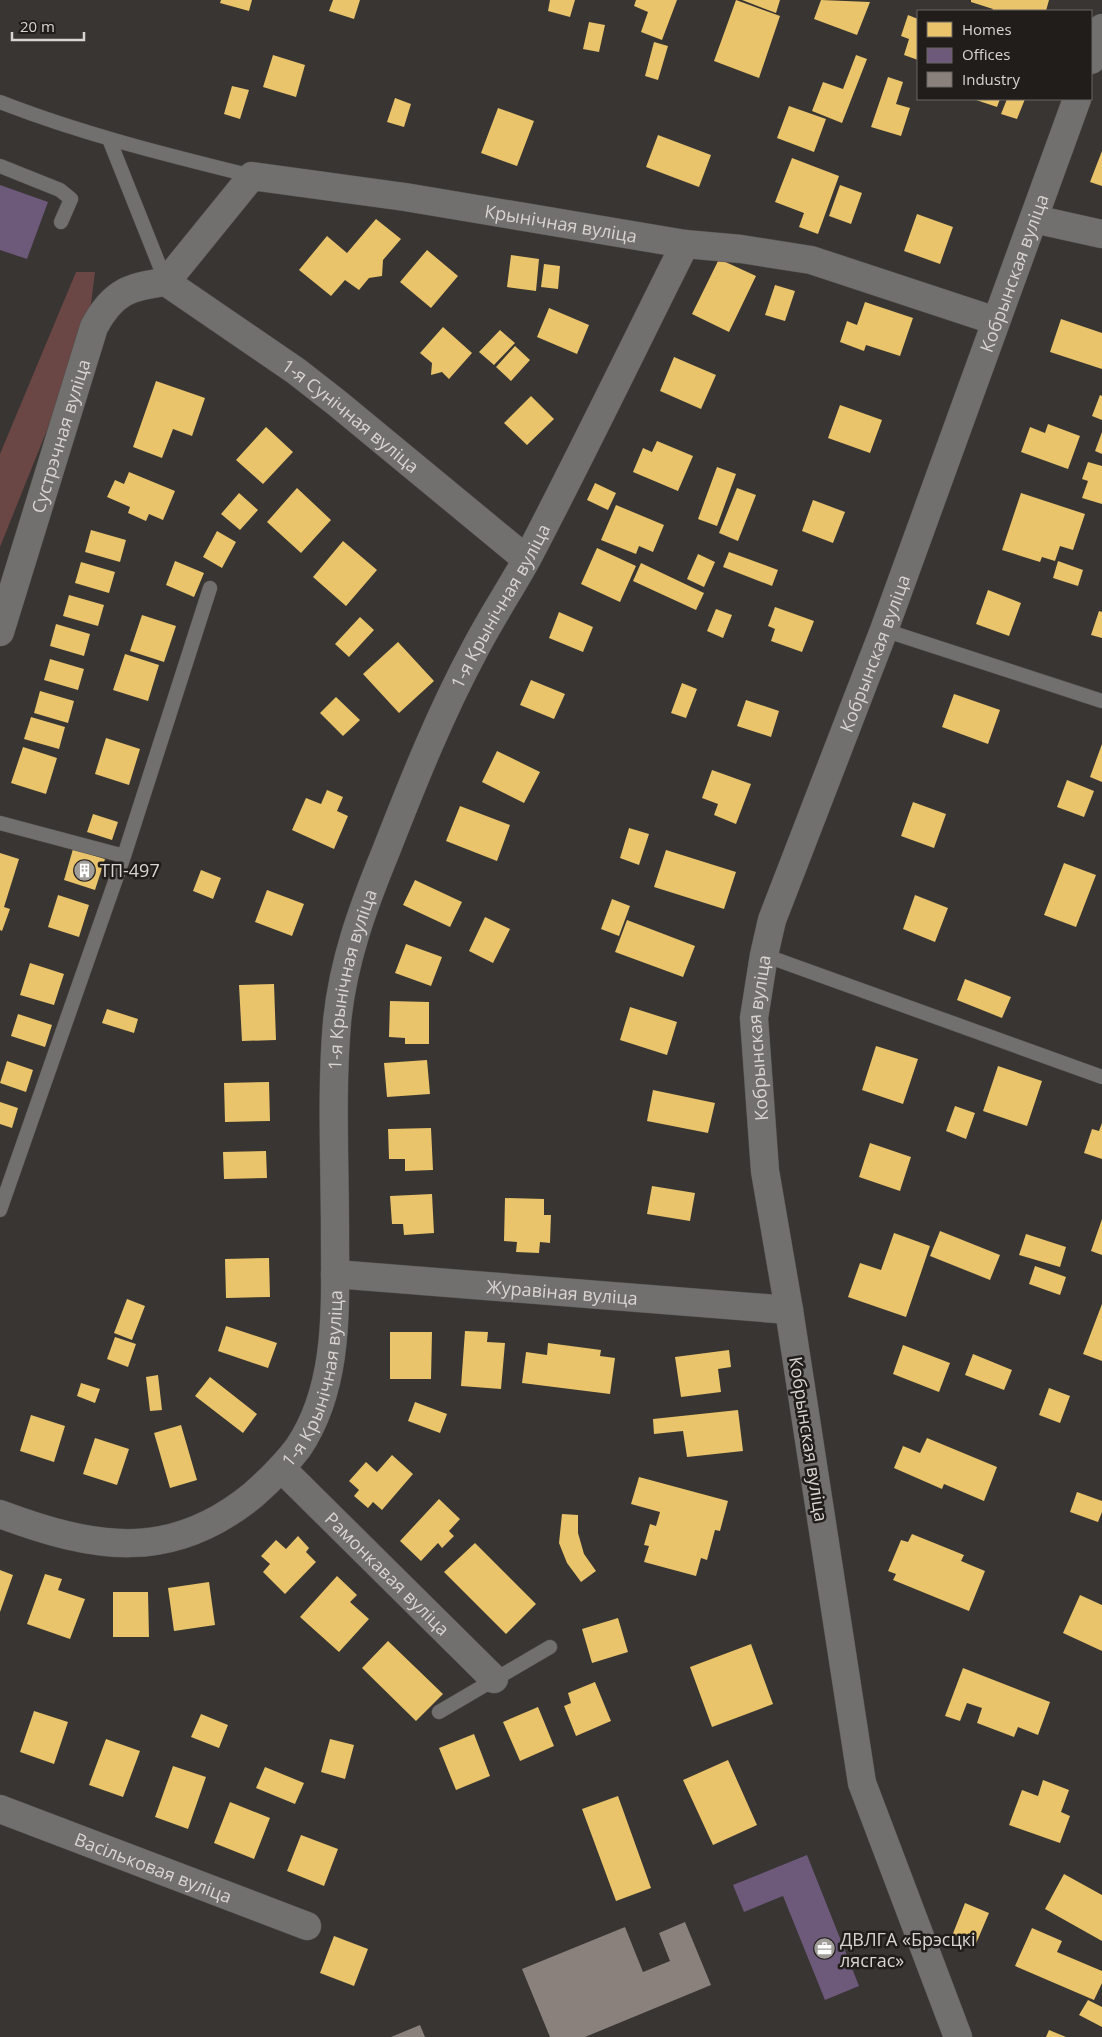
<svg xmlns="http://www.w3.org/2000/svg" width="1102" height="2037" font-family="'Open Sans',sans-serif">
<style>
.green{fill:#6a4645}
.homes{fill:#e9c46a}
.offices{fill:#6d597a}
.industry{fill:#8a817c}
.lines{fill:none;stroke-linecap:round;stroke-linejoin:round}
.lane-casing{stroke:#54524e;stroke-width:15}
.street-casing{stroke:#54524e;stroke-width:29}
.lane{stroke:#72706e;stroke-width:14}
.street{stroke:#72706e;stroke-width:28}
.labels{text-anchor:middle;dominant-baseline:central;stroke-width:5;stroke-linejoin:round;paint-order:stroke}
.street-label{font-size:18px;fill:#d8d5d1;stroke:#201d1b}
.poi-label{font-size:18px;fill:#d8d5d1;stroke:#201d1b;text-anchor:start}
</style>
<rect width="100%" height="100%" fill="#383532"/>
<path class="green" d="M76,272H95L88,328L0,547V454Z"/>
<path class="homes" d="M221,0H252L249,11L220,3Z
M333,0H360L354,19L329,11Z
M550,0H575L570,17L548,11Z
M636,0H677L662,40L641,32L648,12L634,6Z
M736,0L780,16L759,78L714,61Z
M742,0H780L776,13Z
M821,0L870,2L857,35L814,19Z
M971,0H1049L1046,11H992L993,9L971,2Z
M908,15L918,19V60L904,55L909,39L901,36Z
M589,22L605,25L599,52L583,49Z
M654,42L668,46L658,80L645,76Z
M273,55L305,65L296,97L263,87Z
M856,55L867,59L842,123L812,111L823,82L843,89Z
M888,77L903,82L896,104L910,108L901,136L871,127Z
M232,86L249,90L240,119L224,114Z
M395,98L411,104L404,127L387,122Z
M973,99H1000L997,107Z
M1007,99H1025L1017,119L1001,114Z
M789,106L826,119L814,152L777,138Z
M498,108L534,121L517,166L481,153Z
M658,135L711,155L699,187L646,167Z
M1102,151V186L1090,182Z
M792,158L839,176L818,234L799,227L804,213L775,202Z
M840,185L862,193L851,224L829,216Z
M917,214L953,227L940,264L904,251Z
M376,219L401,239L383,260L382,276L369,278L359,290L345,280L331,296L299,270L327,236L347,253Z
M427,250L458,276L431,308L400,282Z
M511,255L539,259L536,291L507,287Z
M719,259L756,276L729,332L692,314Z
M544,264L560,266L558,289L541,287Z
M775,285L795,291L785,321L765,315Z
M865,302L913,318L900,356L866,345L864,351L840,342L847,321L857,325Z
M549,308L589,325L577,354L537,337Z
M1061,319L1102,333V369L1050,352Z
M443,327L472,353L449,379L442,372L431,375L432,363L420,353Z
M500,330L515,343L494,365L479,352Z
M515,346L530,360L511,381L496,367Z
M674,357L716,375L701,409L660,391Z
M156,381L205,398L192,436L173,429L162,458L133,447Z
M1100,395L1102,396V420L1092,416Z
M531,396L554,419L527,445L504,423Z
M840,405L882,420L870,453L828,438Z
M1048,424L1080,436L1068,469L1021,452L1030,427L1045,433Z
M266,427L293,452L263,484L236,460Z
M1102,432V454L1095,451Z
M657,441L693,456L678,491L633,472L643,448L652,452Z
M1088,462L1102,466V504L1082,498L1088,481L1082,479Z
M717,467L736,474L717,526L698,519Z
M129,472L175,491L163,520L149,514L146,521L128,513L130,507L107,497L115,480L124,484Z
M595,483L616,493L608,510L587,500Z
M297,488L331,520L301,553L267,522Z
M737,488L756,495L738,541L719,533Z
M239,493L258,510L240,530L221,514Z
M1021,493L1085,514L1073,550L1060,546L1055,561L1042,557L1040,562L1002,550Z
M813,500L845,512L833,543L802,531Z
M616,505L664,525L653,552L639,546L636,554L601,540Z
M91,530L126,540L120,562L85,552Z
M217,531L236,542L222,568L203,557Z
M343,541L377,570L346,606L313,577Z
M597,548L636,566L620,602L581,584Z
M729,552L778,570L772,586L723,567Z
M698,554L715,562L704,587L687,579Z
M175,561L204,573L194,597L166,585Z
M1058,561L1083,570L1078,586L1053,578Z
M81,562L115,572L109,593L75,583Z
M641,563L704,593L696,610L633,581Z
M988,590L1021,603L1009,636L976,624Z
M69,595L104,605L98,626L63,616Z
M775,607L814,621L802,652L771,641L775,629L768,626Z
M716,609L732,615L723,638L707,631Z
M1099,611L1102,612V638L1091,635Z
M559,612L593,627L583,652L549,638Z
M142,615L176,626L164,662L130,651Z
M360,617L374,630L349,657L335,644Z
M56,624L90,634L84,656L50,646Z
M398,642L434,681L399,713L363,674Z
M125,654L159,665L148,701L113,690Z
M50,659L84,669L78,690L44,680Z
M531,680L565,694L554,719L520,705Z
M682,683L697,689L686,718L671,713Z
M40,691L74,701L68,723L34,713Z
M954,694L1000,710L988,744L942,727Z
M336,697L360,720L343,736L320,713Z
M746,700L779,711L771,737L737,726Z
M31,717L65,727L59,749L24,739Z
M106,738L140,749L129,785L95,774Z
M1102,744V782L1090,777Z
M23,747L57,758L46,794L11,783Z
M497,751L540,772L524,803L482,782Z
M712,770L751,784L736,824L714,815L718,804L702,798Z
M1067,780L1094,791L1084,817L1057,807Z
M327,790L343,797L337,811L348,816L334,849L292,830L306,798L321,804Z
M913,802L946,814L934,848L901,836Z
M460,806L510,825L497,861L446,841Z
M93,814L118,822L112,840L87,832Z
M629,828L649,834L639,865L620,858Z
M73,849L105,859L95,890L64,880Z
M666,850L736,872L724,909L654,887Z
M0,853L19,859L4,907L10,909L2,931L0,930Z
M1064,863L1096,875L1076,927L1044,915Z
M201,870L221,878L213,899L193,891Z
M415,880L462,902L450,927L403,905Z
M267,890L304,904L292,936L255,922Z
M58,895L89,905L79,937L48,927Z
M915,895L948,908L935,942L903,929Z
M612,899L630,906L619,936L601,929Z
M485,917L510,929L493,963L469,951Z
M627,920L695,946L683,977L615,952Z
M406,944L442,957L431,986L395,973Z
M30,963L64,974L54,1005L20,995Z
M965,979L1011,997L1002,1018L957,1000Z
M274,984L276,1040L242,1041L239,985Z
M390,1001L429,1002V1044H405V1038L389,1037Z
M630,1007L677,1022L667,1055L620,1040Z
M107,1009L138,1019L134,1033L102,1023Z
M18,1014L52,1025L45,1047L11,1036Z
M876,1046L918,1059L903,1104L862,1090Z
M427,1060L430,1094L387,1097L384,1063Z
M7,1061L33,1070L26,1092L0,1083Z
M998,1066L1042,1081L1027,1126L983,1111Z
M269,1082L270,1121L225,1122L224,1083Z
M653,1090L715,1103L708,1133L647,1121Z
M0,1102L18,1108L12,1128L0,1124Z
M955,1106L975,1113L966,1139L946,1131Z
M1102,1123V1159L1084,1153L1092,1129L1099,1131Z
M431,1128L433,1170L405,1171V1159H389L388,1129Z
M870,1143L911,1157L900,1191L859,1177Z
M266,1151L267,1178L224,1179L223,1152Z
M652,1186L695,1193L690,1221L647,1214Z
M432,1194L434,1233L404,1235L403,1224H392L390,1196Z
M505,1198L544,1199V1215H551L550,1243L540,1242L539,1253L516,1252L517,1242L504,1241Z
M1102,1219V1255L1091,1251Z
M940,1231L1000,1255L990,1280L930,1256Z
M894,1233L930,1246L906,1317L848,1297L860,1263L881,1270Z
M1026,1234L1066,1247L1060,1267L1019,1255Z
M269,1258L270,1297L226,1298L225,1259Z
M1035,1266L1066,1277L1060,1295L1029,1284Z
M127,1299L145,1306L132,1340L114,1333Z
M1102,1304V1361L1083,1354Z
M226,1326L277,1343L268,1368L218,1351Z
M465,1331L488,1332L487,1342L505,1343L501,1389L461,1386Z
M390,1332H432L431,1379H390Z
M115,1337L136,1344L128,1367L107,1359Z
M548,1343L601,1350L600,1356L615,1358L610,1394L522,1383L526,1352L547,1355Z
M903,1345L950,1363L939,1392L893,1374Z
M729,1350L731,1367L718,1369L721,1392L681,1397L675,1357Z
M973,1354L1012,1370L1004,1390L965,1375Z
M158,1375L162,1410L150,1411L146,1377Z
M210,1377L257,1414L243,1433L195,1396Z
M81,1383L100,1389L95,1403L77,1396Z
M1049,1388L1070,1396L1060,1423L1039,1415Z
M415,1402L447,1414L440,1433L408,1421Z
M738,1410L743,1451L687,1457L683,1431L654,1434L653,1419Z
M31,1415L65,1426L54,1462L20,1451Z
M181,1425L197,1480L170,1488L154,1433Z
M95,1438L129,1449L117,1485L83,1474Z
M927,1438L997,1467L984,1501L944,1484L942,1489L894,1468L903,1446L920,1453Z
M392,1455L413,1474L382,1510L373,1502L368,1508L354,1496L359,1490L349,1481L366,1462L377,1472Z
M639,1477L728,1501L720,1531L715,1530L707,1560L701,1558L696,1576L644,1562L649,1546L644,1545L650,1524L656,1526L660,1512L631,1504Z
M1077,1492L1102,1501V1512L1098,1522L1070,1512Z
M439,1499L460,1519L449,1531L454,1536L442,1548L438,1543L421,1561L400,1541Z
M562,1514L578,1515V1533L584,1554L596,1571L581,1582L567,1563L559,1543Z
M912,1534L964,1555L961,1561L985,1571L969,1611L893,1580L896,1574L888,1571L901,1540L908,1542Z
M298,1536L309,1548L306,1552L316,1562L285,1594L263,1572L270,1564L261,1556L276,1540L286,1549Z
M475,1543L536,1604L506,1634L444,1572Z
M0,1570L13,1575L0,1612Z
M45,1574L62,1579L58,1590L85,1599L70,1639L27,1624Z
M337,1576L357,1595L350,1602L369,1619L339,1652L300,1617Z
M209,1582L215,1625L174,1631L168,1588Z
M113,1592H148L149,1637H113Z
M1080,1595L1102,1605V1651L1063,1633Z
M618,1618L628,1652L592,1663L582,1629Z
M388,1641L443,1694L416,1721L362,1668Z
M751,1644L773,1704L712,1727L690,1667Z
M963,1668L1050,1702L1038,1735L1018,1727L1014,1737L977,1723L982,1708L967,1703L960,1721L945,1716Z
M595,1682L611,1721L576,1736L564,1706L571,1703L568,1693Z
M538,1707L554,1746L520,1761L503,1722Z
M34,1711L68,1722L54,1764L20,1752Z
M201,1714L228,1725L219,1748L191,1737Z
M474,1734L490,1776L456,1790L439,1748Z
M106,1739L140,1751L123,1797L89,1785Z
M330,1739L354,1745L345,1779L321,1772Z
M728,1760L757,1825L713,1845L683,1780Z
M173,1766L206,1777L188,1829L155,1817Z
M265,1767L304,1783L295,1804L256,1788Z
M1043,1780L1069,1790L1061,1812L1070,1816L1060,1843L1009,1825L1022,1790L1038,1796Z
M618,1796L651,1888L616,1901L582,1809Z
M230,1802L270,1818L254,1859L214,1843Z
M301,1835L338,1849L324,1886L287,1871Z
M1064,1874L1102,1895V1941L1045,1909Z
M965,1903L989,1913L975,1946L952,1936Z
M1032,1928L1062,1941L1057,1952L1102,1971V1983L1094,2000L1015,1966Z
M334,1936L368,1949L354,1986L320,1973Z
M1088,2000L1102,2007V2027L1079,2015Z
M1049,2030L1066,2037H1046Z"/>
<path class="offices" d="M0,185L48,202L27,259L0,250Z
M807,1855L859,1986L825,2000L783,1896L744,1912L733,1885Z"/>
<path class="industry" d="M685,1922L711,1985L585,2037H550L522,1969L625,1927L643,1972L670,1961L659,1933Z
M420,2025L425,2037H391Z"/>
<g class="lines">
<defs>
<path id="lane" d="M0,102C82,134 167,155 252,176
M109,139L166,282
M0,166L60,190L71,199L61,222
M884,630L1102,701
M0,823L124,856
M764,955L1102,1077
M0,1210L124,856L210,588
M439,1712L550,1647"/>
<g id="street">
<path d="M1091,60L1102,28"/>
<path d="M1034,219L1102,234"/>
<path id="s1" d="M166,282L252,176L405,197L685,244L741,249L811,260L996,321"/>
<path id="s2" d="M166,282L296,371L337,403L526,559"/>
<path id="s3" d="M0,632L94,327C112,293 129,286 166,282"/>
<path id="s4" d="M335,1274L789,1310"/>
<path id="s5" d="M281,1468L494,1679"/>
<path id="s6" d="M0,1514C94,1549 170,1563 253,1495C269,1481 285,1465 298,1448C340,1386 335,1306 335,1234C335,1164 331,1092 337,1022C343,961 363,907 386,851C413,782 440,714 475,649C491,618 511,588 528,557C582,454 633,348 685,244"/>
<path id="s7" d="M0,1809L307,1926"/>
<path id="s8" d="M958,2037L862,1783L789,1310L765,1171L754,1018L764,955L772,920L884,630L1077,99"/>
</g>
</defs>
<use href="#lane" class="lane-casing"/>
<use href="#street" class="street-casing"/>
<use href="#lane" class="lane"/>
<use href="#street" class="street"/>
</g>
<defs>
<symbol id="building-disc" viewBox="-11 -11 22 22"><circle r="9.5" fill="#a09d99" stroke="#201d1b"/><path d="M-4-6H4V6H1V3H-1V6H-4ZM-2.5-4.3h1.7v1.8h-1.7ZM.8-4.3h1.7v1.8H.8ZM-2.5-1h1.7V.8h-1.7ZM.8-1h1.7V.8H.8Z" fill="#fff"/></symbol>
<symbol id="office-disc" viewBox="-11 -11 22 22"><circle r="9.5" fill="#a09d99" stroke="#201d1b"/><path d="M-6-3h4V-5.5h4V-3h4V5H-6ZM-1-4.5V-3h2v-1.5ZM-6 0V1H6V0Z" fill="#fff"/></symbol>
</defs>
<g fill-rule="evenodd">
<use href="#building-disc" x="72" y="858" width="25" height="25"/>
<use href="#office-disc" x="812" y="1936" width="25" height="25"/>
</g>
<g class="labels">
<g class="street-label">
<text stroke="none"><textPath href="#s1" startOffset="449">Крынічная вуліца</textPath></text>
<text stroke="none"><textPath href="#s8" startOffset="1835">Кобрынская вуліца</textPath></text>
<text stroke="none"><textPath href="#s2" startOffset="228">1-я Сунічная вуліца</textPath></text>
<text stroke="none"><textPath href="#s3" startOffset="205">Сустрэчная вуліца</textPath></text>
<text stroke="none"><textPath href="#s6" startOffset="1216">1-я Крынічная вуліца</textPath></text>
<text stroke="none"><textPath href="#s8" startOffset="1430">Кобрынская вуліца</textPath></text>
<text stroke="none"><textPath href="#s6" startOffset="811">1-я Крынічная вуліца</textPath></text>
<text stroke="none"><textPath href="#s8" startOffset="1025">Кобрынская вуліца</textPath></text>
<text stroke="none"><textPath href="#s4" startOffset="228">Журавіная вуліца</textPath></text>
<text stroke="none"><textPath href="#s6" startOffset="406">1-я Крынічная вуліца</textPath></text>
<text transform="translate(809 1439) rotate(81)">Кобрынская вуліца</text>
<text stroke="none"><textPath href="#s5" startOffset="150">Рамонкавая вуліца</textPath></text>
<text stroke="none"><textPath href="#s7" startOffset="164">Васільковая вуліца</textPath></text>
</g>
<g class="poi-label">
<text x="100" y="870">ТП-497</text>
<text x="840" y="1939">ДВЛГА «Брэсцкі<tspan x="840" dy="21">лясгас»</tspan></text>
</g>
</g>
<rect x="917" y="10" width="175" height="90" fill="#201d1b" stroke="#6a6764"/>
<rect x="927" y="22" width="25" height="15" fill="#e9c46a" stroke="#6a6764"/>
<text x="962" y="35" font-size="15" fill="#d8d5d1">Homes</text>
<rect x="927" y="48" width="25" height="15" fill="#6d597a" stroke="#6a6764"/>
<text x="962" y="60" font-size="15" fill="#d8d5d1">Offices</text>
<rect x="927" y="72" width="25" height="15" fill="#8a817c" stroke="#6a6764"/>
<text x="962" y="85" font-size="15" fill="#d8d5d1">Industry</text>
<path d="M12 32v8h72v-8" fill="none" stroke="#d8d5d1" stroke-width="2.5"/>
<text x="20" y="32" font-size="15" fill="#d8d5d1" stroke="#201d1b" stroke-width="4" paint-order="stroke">20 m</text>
</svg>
